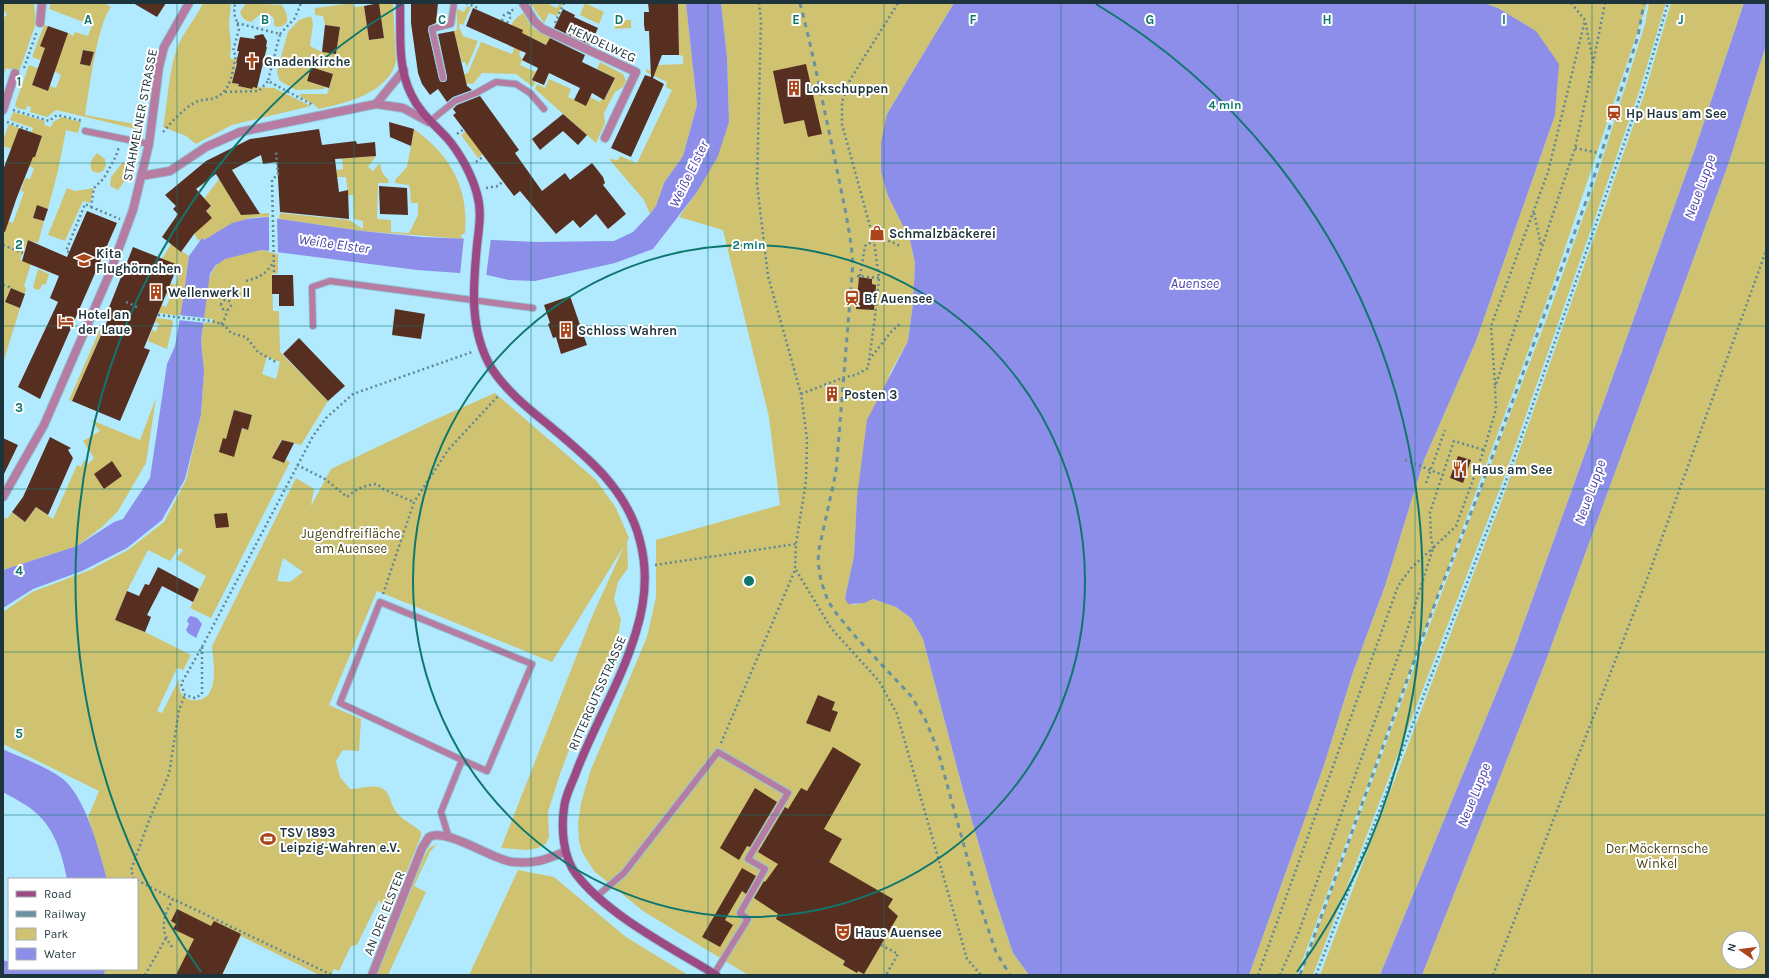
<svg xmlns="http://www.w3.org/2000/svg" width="1769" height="978" font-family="Karla,sans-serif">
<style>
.green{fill:#cfc372;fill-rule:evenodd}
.water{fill:#8c8ee9}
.pier{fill:#b1eafe}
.building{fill:#572f20}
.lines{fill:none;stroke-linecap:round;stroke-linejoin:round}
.lane-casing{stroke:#93c6d7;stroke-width:8}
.street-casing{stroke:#93c6d7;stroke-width:10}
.secondary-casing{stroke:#93c6d7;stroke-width:10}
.path{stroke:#608794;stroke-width:2.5;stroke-dasharray:2 3;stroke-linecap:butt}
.lane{stroke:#b67ca2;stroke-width:6}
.street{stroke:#b67ca2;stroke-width:8}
.secondary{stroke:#9d4983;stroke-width:8}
.rail{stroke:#6991a0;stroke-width:3;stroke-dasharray:5 5;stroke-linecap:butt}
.grid{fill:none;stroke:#0f766e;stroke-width:1;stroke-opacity:0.55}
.ring{fill:none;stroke:#0f766e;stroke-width:2}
.labels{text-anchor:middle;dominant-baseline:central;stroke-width:4;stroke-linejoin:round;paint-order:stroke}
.street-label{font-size:13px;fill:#1d343c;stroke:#fff}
.poi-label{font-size:13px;font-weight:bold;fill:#1d343c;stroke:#fff;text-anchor:start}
.park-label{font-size:13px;fill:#453f0f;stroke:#fff}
.water-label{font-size:14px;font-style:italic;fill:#4a41ac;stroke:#fff}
.grid-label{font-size:13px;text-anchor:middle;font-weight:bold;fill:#0f766e;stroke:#fff;stroke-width:4;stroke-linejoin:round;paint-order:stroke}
.centre{fill:#0f766e;stroke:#fff;stroke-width:2}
.ring-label{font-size:12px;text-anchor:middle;font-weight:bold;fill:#0f766e;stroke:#fff;stroke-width:4;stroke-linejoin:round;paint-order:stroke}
</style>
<rect width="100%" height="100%" fill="#b1eafe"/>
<path class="green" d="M3,3H34L36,23L19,72L6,68L3,77V18L7,15L3,9Z
M51,3H104L111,7C97,25 89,91 85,115L140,125L136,129L56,110L47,117L30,112L31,107L27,106L26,110L17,108L15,105L29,65L38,68L32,85L48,91L50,86L56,88L61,75L51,69L53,65L32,57L44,25L48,26L40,46L68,33L73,36L75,32L88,36L92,25L49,9ZM83,50L94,52L90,66L80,64Z
M203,3H231L229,24L231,46L230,58L236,60L233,83L239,84L238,86L252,89L253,87L274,88L311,106L232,125L196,144L186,136L163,127C168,102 168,76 176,51C182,33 195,20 203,3Z
M246,3L282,5C288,14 292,26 276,27L274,25V19L272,16L262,13L251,22C244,20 242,18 240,12Z
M353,3L354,7L364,6L369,40L384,38L379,3H393L396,62C388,93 346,103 319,109L313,104L299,96L301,94H327L333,74L311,67L307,81L326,87L324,89L296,90L280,81L278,76L277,71L288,32L299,20L311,16L313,24L310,46L322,52L336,54L340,27L325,25L323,16L315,15V8Z
M530,3H546L557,8L560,3H563L557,16L549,13L544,23Z
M585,3L604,12L599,24L580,15Z
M678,3H686L697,105L683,156L664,183L656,206L650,214L644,200L609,159L618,160L620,156L637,163L672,90L666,87L667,82L646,72V69L655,73L658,65L683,64V56L679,55Z
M721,3H954L887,114L881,172L888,196L910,240L915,263L913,304L908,341L890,373L857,497L854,556L845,598L854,605L873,599L896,607L911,618L923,639L963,790L993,893L1013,953L1029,975H748L643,911L594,871L582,852L579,842L578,823L581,803L590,772L647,637L656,597V540L780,505L769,417L723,230L679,217L697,192L729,122L727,57Z
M1484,3H1647L1553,284L1297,975H1249L1324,765L1353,672L1385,586L1424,460L1476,341L1555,115L1536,31L1498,8Z
M1649,3H1666L1639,92L1504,478L1313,975H1301L1436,608L1551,307L1590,198L1630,72L1645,24Z
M1671,3H1744L1695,149L1513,653L1380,975H1320L1506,489L1645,92Z
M467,6L471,7L463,25L460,23L459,27L463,36L478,41L467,67L465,62H462L454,31L457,30V9L464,12Z
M523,13L533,28L552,39L549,46L527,36L519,54L522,60L520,65L536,72L532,80L535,82L533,87L516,74L482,73L473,84L464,83L454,76L468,73L481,42L512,54C522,35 498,29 523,13Z
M615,20H631V28L615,29Z
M1766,45V975H1422L1545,663L1729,162ZM1729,938H1753V962H1729Z
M600,62L623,74L626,81L623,87L615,92L604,113L605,123L596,143L535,89L537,84L545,88L549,79L571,89L568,97L586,105L590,97L600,102L602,98L605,99L615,78L597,69Z
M13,112L45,121L44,125L51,127L53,122L62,117L81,122L78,133L66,130L58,171L48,209L37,206L33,218L44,221L38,243L28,240L20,260L31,264L24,286L26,288L25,294L11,288L5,302L20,308L3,363V220L13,223L24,192L21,191L25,178L30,179L34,168L22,163L25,154L35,157L42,137L31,133L33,128L10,120Z
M9,124L19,128L12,149L3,146V140Z
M414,129C450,155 469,187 465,233L460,236L464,239L362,231L279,219L280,213L349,220L363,229V221L354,219L353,195H348L346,177H337V170L343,169L342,158L376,156L368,167L373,171L380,163C381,170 382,174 388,179L389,183H378L377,219L391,220V232L409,233L418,215V203H411L410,190L409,185L395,183V180L407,167Z
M466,131L483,154L478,158L461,135Z
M97,153L105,159L106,165L103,171L98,173L92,171C89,163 91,160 97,153Z
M123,162L128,167L124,182L118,190L110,186L111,177Z
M219,179L241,215L269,213V217C244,215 224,228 204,240L202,238L199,241L194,234L199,229L185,212L192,206L199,210L202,207L206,211L211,207L204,199Z
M67,188L75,191L94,188L90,203L83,201L65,241L48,235Z
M171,244L189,256L181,316L159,313L161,305L166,307L171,296L166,294L170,283L175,285L179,276L174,274L162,259Z
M261,250L278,254V273L272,274L273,311H279L280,352L328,401L301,445L281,440L273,458L284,463L286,460L290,462L211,618L190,608L206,576L176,559L183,550L179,548L170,561L148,550L127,591L115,620L145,632L191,655L183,670L177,668L157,711L162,713L179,679C179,684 179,691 182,695C189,703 205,702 210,692C217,677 213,661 212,646L296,478L314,489L311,506L331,469L434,420L495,393L596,480L616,508L629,538L627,542L628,568L618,582L614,599L621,620L615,651L571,745L560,774L548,812L549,837L546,844L538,848L527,850L501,848L591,619L624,546L552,662L377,591L329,705L361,719L359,751L343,750L336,761L340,777L350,789C363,789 382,780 389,796C392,804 393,809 399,815C405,822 415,825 421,832V836L392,908L382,905L379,900L357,945L351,946L339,971L334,969L331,975H319L241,936L222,975H103L106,969H137V879H107L88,817L99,791L3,744V612L32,592L90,570L128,550L164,522L186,480L201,415L204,371L201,341L204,322L212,323L213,319L204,318C207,299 204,269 225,259C235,254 250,253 261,250ZM267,357L280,362L276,379L262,374ZM234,410L252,415L247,430L230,425ZM283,558L303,572L290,582L277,581Z
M38,269L49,274L46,284L42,285L40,289L36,290L33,287Z
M157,318L172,320L173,323L167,349L148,341L152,330L156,332L159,324L155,322Z
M100,329L103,330L72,401L69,400Z
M156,398L146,463L118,511L102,527L77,546L3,570L4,517L7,519L12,512L25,522L36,507L53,519L77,465L81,467L84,460L88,464L94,458L83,441L100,431L91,420L140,440ZM112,462L122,476L104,488Z
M437,844L430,852L414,886L426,892L388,975H377L424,857L429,848Z
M518,870L554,877L626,937L688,975H469Z"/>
<path class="water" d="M686,3H721L727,57L729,122L718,156L697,192L653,249L615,263L535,281L509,280L487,275L417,270L261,250L225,259L215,266L210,274L201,341L204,371L201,415L185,479L162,520L127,548L82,571L33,589L3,608V570L77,546L114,522L123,519L150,478L167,364L175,346L183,300L189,256L202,238L204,240L232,223L247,219L266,217L362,231L422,237L537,242L614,241L633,232L650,214L656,206L664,183L683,156L697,105Z
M954,3H1484L1498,8L1536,31L1559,64L1555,115L1476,341L1424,460L1385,586L1353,672L1324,765L1249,975H1029L1013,953L993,893L963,790L923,639L911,618L896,607L873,599L864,603L848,604L845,598L854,556L857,497L867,420L908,341L913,304L915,263L910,240L888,196L881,172V142L887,114Z
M1744,3H1766V45L1729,162L1545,663L1422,975H1380L1513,653L1695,149Z
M191,616L197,618L202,624L196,638L188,633L186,630L189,624L187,621L189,617Z
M3,749C21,758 48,767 63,779C86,798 99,851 107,879H67C62,854 55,829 35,812C26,804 13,798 3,792Z
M3,960L9,962V969H106L103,975H3Z"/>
<path class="pier" d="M269,215L277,216L278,254L269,252Z
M464,237L491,238L486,277L460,275Z
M178,315L206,318V323L178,320Z"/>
<path class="building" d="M133,3H166L157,17Z
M379,3L384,38L369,40L364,6Z
M411,3H438L436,23L429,26L428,30L439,79L444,82L446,81L447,77L438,34L454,31L467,86L472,90L453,97L447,102L438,89L430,95L422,84L418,73L411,23Z
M648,3H678L679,55H662L653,78L664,84L631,157L611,148L645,75L651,77L649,31H645L644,25V12H649Z
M473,8L523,30L522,33L546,45L550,38L585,55L582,62L615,78L604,100L592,93L586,106L574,100L580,88L549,73L544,85L532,80L538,68L522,60L526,53L466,26Z
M563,9L575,15L574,17L598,28L590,45L554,28Z
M325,25L340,27L336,54L322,52Z
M48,26L68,33L48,91L32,85L45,48L40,46Z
M263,34L267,41L266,47H267L257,88L253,87L252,89L238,86L239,84L232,83L237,63H236L239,51H237L240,37L255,39L254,36Z
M83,50L94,52L90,66L80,64Z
M806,64L822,134L808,137L804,120L784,124L773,71Z
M311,67L333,74L329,88L307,81Z
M480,96L519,150L515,153L542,191L565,173L570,180L592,163L603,177L605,183L603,185L626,214L608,229L596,214L580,228L573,220L556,234L520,191L514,196L453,115L456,113L453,109L457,105Z
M563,114L587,135L578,145L563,131L540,150L532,139Z
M389,122L414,129L411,146L390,137Z
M19,128L42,136L35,157H33L17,197L5,232L3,231V170Z
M319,129L322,145L356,141L357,144L375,142L376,156L335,159L339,192L348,190L349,219L280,212L277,162L263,164L261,155L232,170L260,214L241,215L216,174L196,189L211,206L206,211L212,218L194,234L181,252L162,237L178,214L173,209L176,206L165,195L206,161L250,139Z
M379,186L407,188L408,215L380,214Z
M37,205L48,209L44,221L33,218Z
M87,211L117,223L40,399L18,387L58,302L50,298L59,276L22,261L28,240L67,257Z
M133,247L178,265L144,348L150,350L120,421L72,401L109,317L106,315Z
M272,275H293L294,306H279V294H272Z
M859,277L872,279V284L876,285L874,310L856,309Z
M11,288L25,294L20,308L5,302Z
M570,296L587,345L561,354L556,337L553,338L548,324L550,323L544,305Z
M395,309L425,314L421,339L392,335Z
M299,338L345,386L328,401L283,354Z
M234,410L252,415L248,430L242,428L234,457L219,452L223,438L226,439Z
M50,437L71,448L68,450L73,458L48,515L36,507L25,522L12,512L23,497Z
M3,438L18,445L3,476Z
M282,440L294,443L284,463L272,458Z
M1458,456L1471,460L1463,483L1450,478Z
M112,461L122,476L104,489L94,474Z
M227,513L229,527L216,528L214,514Z
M158,567L199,589L193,602L162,586L147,615L151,617L145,632L115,620L127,591L139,596L145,584L149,585Z
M818,695L835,702L832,710L838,712L830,732L806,723Z
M833,747L861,764L824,829L842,839L829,862L893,899L888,907L898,916L864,974L858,971L857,973L843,965L845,961L776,919L778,914L754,898L764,881L765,882L778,864L758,852L785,807L788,809L801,788L807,791Z
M755,788L777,802L750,847L747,846L739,860L720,848Z
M742,868L756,876L746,894L742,891L725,920L733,925L720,947L702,937Z
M177,909L211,926L214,921L241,934L222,975H176L194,939L173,929L176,924L171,921Z"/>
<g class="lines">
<defs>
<path id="lane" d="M443,78L432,29L451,24L454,3
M429,122L455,101L476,93L496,82L516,84L530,93L544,109
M85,131L149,144
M313,326L312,287L330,281L533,308
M449,838L441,812L462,760L487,771L532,664L380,602L340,703L462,760
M597,896L624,873L718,752L788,793L748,859L765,869L740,913L748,919L714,974"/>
<path id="street" d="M523,3L535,22L543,29L636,72L605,138
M40,23L42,3
M376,104L404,70
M3,110L15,73
M141,176L170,171L206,147L240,132L376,104L403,108L429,122
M3,497L44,425L109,275L133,210L149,144L159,67L164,47L189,3
M372,975L422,848L429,837C447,827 494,861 513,862C535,864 545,860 564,852"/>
<path id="secondary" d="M400,3C401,33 397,66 411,94C419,112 434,124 447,138C460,153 472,175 477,194C482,211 479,228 477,245C473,287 469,331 492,369C506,390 525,406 545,422C585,455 627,488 640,541C648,571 645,603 636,632C622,680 595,723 577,770C573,782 565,795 564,808C561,829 563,857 576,874C607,915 672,948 716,975"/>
</defs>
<use href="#lane" class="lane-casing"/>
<use href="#street" class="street-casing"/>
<use href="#secondary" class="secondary-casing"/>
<path class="path" d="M466,3L478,8L477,10
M1571,3L1585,20L1593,61
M502,21L504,15L516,8
M237,23L280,34L268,81L313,105
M507,23L510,18L509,14L512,12
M555,23L564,3
M280,34L295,18L301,3
M24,68L37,31
M225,92L259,91L268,81
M13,110L49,121L57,115L83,121
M7,122L29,130V132
M163,132C172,122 182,110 194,103C201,99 208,100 215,98C232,90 232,72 236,56L233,51L239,29L234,13L235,3
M457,134L464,129
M1575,148L1599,153
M476,162L484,156
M486,188L498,186L503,181
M91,207L120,219
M1534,213L1541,245
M3,245L23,253
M69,252L66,251L85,204L91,207L94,188L104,178L116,156L119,147
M274,272L272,180L278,174L276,152
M857,276L879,278
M860,276L865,246C878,237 887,239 900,246
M246,281C261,277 266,274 274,261
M3,285L9,287L11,289
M221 305a5 5 0 1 1 10 0a5 5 0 1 1-10 0Z
M126,302L139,308
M158,315L212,321L224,325L231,333L246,337L258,352L276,362V363
M221,324L226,317V310
M869,360L891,332L901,323
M1495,385L1491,326L1548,172L1585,20
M801,394L845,377L856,375L868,368L875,317L879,278L874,241L842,124V102L850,80L898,3
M1405,460L1443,475
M297,465L325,479L347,497C356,489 365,485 377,484L383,489L414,502
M1426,483L1445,430
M655,565L796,544
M796,570L831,628L879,681L897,714L967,959L981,975
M383,594L414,502L448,450L499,395
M202,647V694L195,698L185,695L181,684L202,647L313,436L326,418L353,394L472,352
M721,743L795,570L796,544L806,481L807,439L801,394L768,276L757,184L761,20L759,3
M134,879L131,870L150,818L169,774L179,710L185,695
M137,880L173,899
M881,945L898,954L886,975
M172,947C159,929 163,917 173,899L332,975
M145,975L166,938
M1258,975L1398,586L1412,567L1433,548L1431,537L1430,512L1454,441L1484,450
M1280,975L1298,934L1405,637L1433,548L1456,526L1484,450L1496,409L1495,387L1575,148L1588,89L1605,3
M1316,975L1504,487L1642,92L1668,3
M1493,975L1647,579L1766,251"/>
<use href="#lane" class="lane"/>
<use href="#street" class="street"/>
<use href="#secondary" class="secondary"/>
<path class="rail" d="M800,3C813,53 823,104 834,155C841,191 850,227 853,263L836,472L819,549L818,562L821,581L828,601L836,613L854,635L912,697L926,721L937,748L982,911L996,952L1010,975
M1300,975L1438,595L1480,490L1588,196L1638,36L1644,3"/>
</g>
<path class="grid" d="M177,3V975M354,3V975M531,3V975M708,3V975M884,3V975M1061,3V975M1238,3V975M1415,3V975M1592,3V975M3,163H1766M3,326H1766M3,489H1766M3,652H1766M3,815H1766"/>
<g class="ring">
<circle cx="749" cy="581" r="336"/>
<path d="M201 972A673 673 0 0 1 402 4M1096 4A673 673 0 0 1 1297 972"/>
</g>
<defs>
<symbol id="church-bare" viewBox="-9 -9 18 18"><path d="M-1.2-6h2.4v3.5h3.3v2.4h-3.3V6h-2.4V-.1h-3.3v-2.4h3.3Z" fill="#ab451a" stroke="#fff" stroke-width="2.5" paint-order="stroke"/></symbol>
<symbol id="building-bare" viewBox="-9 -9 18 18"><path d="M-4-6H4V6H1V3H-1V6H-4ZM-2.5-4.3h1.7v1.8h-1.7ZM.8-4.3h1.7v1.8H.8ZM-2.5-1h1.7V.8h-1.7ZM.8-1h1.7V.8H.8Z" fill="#ab451a" stroke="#fff" stroke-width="2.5" paint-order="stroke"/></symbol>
<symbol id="station-bare" viewBox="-9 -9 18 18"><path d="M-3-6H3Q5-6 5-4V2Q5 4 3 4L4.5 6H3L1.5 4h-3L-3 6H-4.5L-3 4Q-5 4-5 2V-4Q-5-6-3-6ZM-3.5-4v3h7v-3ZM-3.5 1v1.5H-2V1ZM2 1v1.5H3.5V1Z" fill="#ab451a" stroke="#fff" stroke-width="2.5" paint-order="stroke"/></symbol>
<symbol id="shop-bare" viewBox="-9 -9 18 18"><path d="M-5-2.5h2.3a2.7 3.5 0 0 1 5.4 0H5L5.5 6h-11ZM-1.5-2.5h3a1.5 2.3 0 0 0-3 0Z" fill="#ab451a" stroke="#fff" stroke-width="2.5" paint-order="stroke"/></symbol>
<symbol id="school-bare" viewBox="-9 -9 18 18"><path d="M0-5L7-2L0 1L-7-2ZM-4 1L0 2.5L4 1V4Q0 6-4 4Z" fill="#ab451a" stroke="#fff" stroke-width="2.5" paint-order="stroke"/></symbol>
<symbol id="hotel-bare" viewBox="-9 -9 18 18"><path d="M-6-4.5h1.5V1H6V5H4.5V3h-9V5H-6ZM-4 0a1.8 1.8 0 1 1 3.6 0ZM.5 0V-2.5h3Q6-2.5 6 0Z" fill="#ab451a" stroke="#fff" stroke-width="2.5" paint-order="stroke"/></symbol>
<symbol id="restaurant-bare" viewBox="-9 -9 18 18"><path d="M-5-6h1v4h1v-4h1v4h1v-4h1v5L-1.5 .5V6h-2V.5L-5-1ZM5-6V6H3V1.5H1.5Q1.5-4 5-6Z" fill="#ab451a" stroke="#fff" stroke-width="2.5" paint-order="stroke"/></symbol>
<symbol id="stadium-bare" viewBox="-9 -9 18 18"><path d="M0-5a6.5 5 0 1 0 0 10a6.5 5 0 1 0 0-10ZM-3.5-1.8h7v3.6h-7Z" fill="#ab451a" stroke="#fff" stroke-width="2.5" paint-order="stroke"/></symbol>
<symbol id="theatre-bare" viewBox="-9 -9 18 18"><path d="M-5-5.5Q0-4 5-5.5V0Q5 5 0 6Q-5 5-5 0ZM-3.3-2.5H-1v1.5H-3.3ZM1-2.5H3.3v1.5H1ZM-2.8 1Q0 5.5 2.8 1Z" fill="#ab451a" stroke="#fff" stroke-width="2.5" paint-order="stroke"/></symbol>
</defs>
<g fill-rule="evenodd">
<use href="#church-bare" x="241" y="50" width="22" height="22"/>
<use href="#building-bare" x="783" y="77" width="22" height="22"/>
<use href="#station-bare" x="1603" y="102" width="22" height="22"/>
<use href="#shop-bare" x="866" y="222" width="22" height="22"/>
<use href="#school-bare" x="73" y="249" width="22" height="22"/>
<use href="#building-bare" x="145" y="281" width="22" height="22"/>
<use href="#station-bare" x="841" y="287" width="22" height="22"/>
<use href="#hotel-bare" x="55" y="310" width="22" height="22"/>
<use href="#building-bare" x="555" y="319" width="22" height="22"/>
<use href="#building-bare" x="821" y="383" width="22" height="22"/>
<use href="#restaurant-bare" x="1449" y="458" width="22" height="22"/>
<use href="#stadium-bare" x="257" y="828" width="22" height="22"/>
<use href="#theatre-bare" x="832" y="921" width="22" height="22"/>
</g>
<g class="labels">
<g class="street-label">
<text transform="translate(602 43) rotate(25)">HENDELWEG</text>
<text transform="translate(140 115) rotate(-79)">STAHMELNER STRASSE</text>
<text transform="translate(597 693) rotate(-66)">RITTERGUTSSTRASSE</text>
<text transform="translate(384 913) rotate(-68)">AN DER ELSTER</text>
</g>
<g class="poi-label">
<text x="264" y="61">Gnadenkirche</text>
<text x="806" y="88">Lokschuppen</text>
<text x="1626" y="113">Hp Haus am See</text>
<text x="889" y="233">Schmalzbäckerei</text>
<text x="96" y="253">Kita<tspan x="96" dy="15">Flughörnchen</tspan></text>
<text x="168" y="292">Wellenwerk II</text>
<text x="864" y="298">Bf Auensee</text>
<text x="78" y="314">Hotel an<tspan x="78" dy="15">der Laue</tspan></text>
<text x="578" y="330">Schloss Wahren</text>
<text x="844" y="394">Posten 3</text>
<text x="1472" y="469">Haus am See</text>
<text x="280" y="832">TSV 1893<tspan x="280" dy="15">Leipzig-Wahren e.V.</tspan></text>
<text x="855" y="932">Haus Auensee</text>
</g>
<g class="park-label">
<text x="351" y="533">Jugendfreifläche<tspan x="351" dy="15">am Auensee</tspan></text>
<text x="1657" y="848">Der Möckernsche<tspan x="1657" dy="15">Winkel</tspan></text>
</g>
<g class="water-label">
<text transform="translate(689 174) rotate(-64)">Weiße Elster</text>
<text transform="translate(1700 187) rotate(-70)">Neue Luppe</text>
<text transform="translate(334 244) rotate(8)">Weiße Elster</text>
<text x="1195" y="283">Auensee</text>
<text transform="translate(1590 492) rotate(-70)">Neue Luppe</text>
<text transform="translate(1474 795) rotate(-68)">Neue Luppe</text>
</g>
</g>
<g class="grid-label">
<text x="88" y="24">A</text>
<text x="265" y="24">B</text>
<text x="442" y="24">C</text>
<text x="619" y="24">D</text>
<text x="796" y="24">E</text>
<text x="973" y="24">F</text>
<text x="1150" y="24">G</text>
<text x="1327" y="24">H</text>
<text x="1504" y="24">I</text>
<text x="1681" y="24">J</text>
<text x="19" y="86">1</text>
<text x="19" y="249">2</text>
<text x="19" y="412">3</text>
<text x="19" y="575">4</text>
<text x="19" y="738">5</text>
</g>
<circle cx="749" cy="581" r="6" class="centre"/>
<g class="ring-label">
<text x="1225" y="109">4 min</text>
<text x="749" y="249">2 min</text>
</g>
<rect width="1769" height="978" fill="none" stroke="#1d343c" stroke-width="8"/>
<rect x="8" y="878" width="130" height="92" fill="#ffffff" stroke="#a5aeb1"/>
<rect x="16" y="891" width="20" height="6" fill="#9d4983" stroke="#a5aeb1"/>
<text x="44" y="898" font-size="12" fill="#1d343c">Road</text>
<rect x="16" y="911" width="20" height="6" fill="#6991a0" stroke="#a5aeb1"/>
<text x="44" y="918" font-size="12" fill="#1d343c">Railway</text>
<rect x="16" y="928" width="20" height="12" fill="#cfc372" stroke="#a5aeb1"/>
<text x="44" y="938" font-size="12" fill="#1d343c">Park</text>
<rect x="16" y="948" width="20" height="12" fill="#8c8ee9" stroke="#a5aeb1"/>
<text x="44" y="958" font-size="12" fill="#1d343c">Water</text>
<g transform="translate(1741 950) rotate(284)"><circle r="19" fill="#ffffff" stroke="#a5aeb1"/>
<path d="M0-3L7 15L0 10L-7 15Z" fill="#ab451a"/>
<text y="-6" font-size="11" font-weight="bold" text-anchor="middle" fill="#1d343c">N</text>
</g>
</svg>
